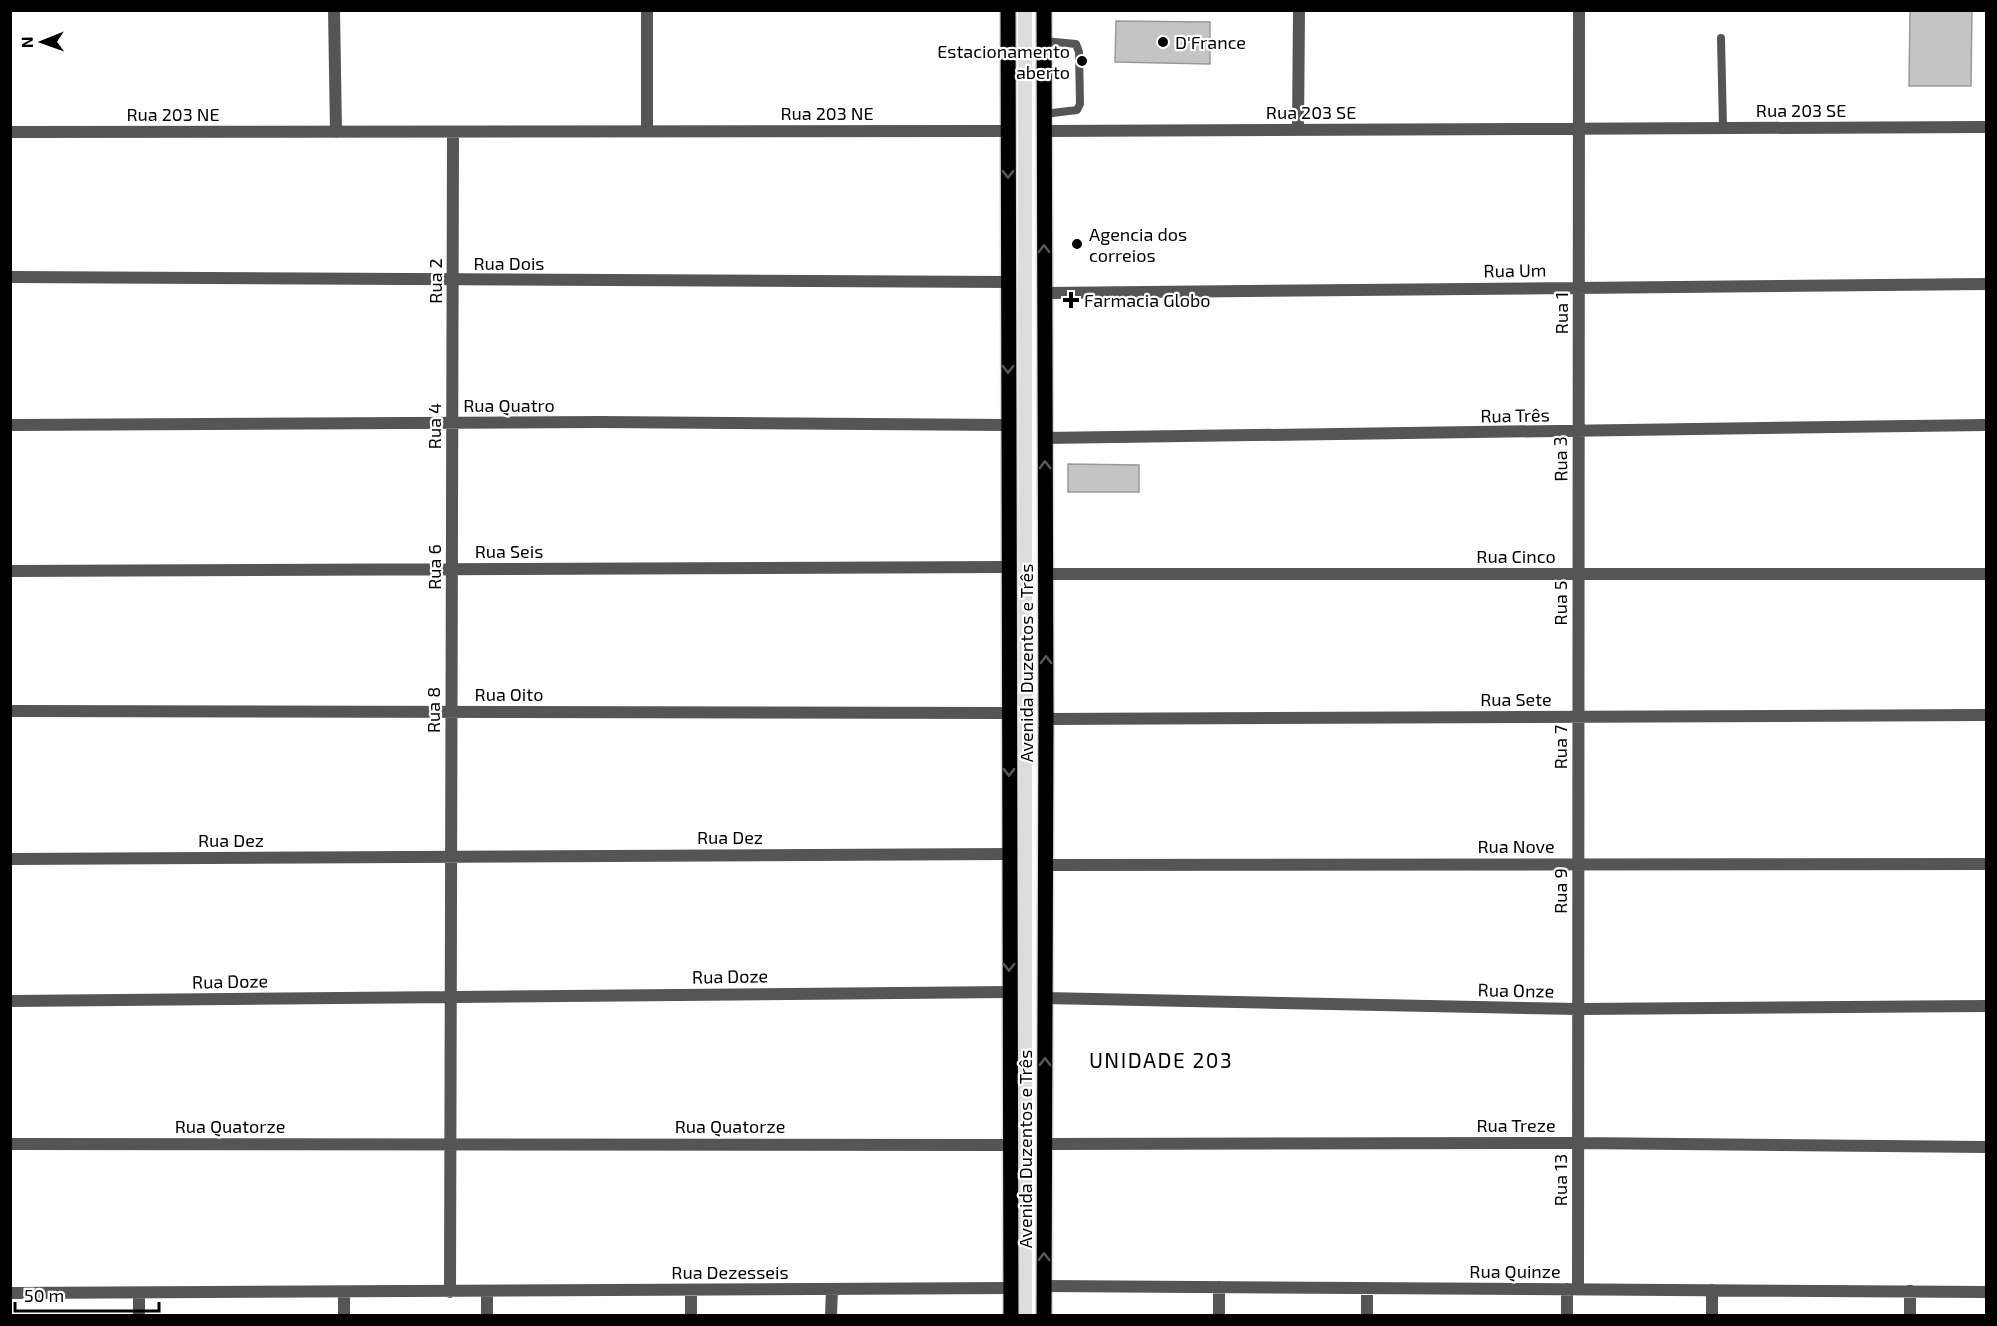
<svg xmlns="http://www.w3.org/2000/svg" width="1997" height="1326" font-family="'Exo 2',sans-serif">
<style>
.green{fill:#dcdcdc}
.building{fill:#c4c4c4;stroke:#999;stroke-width:1.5}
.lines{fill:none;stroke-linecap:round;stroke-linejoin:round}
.primary-casing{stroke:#dbdbdb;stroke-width:18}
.service{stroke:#555;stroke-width:8}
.minor{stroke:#555;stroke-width:12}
.primary{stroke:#000;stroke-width:15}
.oneway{stroke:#595959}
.poi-dot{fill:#000;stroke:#fff;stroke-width:2}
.labels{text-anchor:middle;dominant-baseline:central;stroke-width:4.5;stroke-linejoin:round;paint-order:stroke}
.poi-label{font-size:18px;fill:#000;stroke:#fff;text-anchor:start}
.street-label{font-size:18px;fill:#000;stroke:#fff}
.quarter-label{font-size:21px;letter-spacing:1.5px;fill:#000;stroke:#fff}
</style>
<rect width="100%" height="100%" fill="#fff"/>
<path class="green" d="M1018,11H1032V1316L1019,1315Z"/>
<path class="building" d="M1910,10H1972L1971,86H1909Z
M1116,21L1210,22V64L1115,62Z
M1068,464L1139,465V492H1068Z"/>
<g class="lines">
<defs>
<path id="primary" d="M1008,10L1011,1316
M1044,10L1046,719L1044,1316"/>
</defs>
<use href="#primary" class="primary-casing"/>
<path class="service" d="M1721,38L1723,128
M1044,41L1076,44L1079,52L1080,104L1077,110L1044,114"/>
<path class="minor" d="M334,10L336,132
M1298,130L1299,10
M647,131V10
M1044,131L1986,127
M10,132L1008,131
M10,277L1008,282
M1045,293L1986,284
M10,425L600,422L1008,425
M1044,438L1986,425
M10,571L1008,567
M1045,574H1986
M10,711L1008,713
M1046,719L1986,715
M10,859L1009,854
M1046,865L1986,864
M1045,998L1578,1009L1986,1006
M10,1001L1009,992
M10,1144L1010,1145
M1045,1144L1578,1143L1986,1147
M1044,1286L1986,1292
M1219,1287V1316
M1578,1289L1579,10
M1910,1291V1316
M450,1292L453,132
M10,1293L1011,1288
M139,1316V1294
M344,1316V1293
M487,1316V1291
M691,1316V1290
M831,1316L832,1289
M1367,1316V1288
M1567,1316V1289
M1712,1316V1290"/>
<use href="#primary" class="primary"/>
</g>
<defs><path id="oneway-chevron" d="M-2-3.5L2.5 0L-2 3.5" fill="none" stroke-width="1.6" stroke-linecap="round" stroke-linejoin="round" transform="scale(1.5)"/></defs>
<g class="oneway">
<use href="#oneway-chevron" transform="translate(1008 174) rotate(90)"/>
<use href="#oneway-chevron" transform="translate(1044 249) rotate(-90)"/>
<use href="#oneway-chevron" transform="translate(1008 369) rotate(90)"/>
<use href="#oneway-chevron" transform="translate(1045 465) rotate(-91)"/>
<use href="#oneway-chevron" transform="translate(1046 660) rotate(-90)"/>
<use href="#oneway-chevron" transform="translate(1009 772) rotate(90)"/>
<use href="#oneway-chevron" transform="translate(1009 967) rotate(90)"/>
<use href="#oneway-chevron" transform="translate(1045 1062) rotate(-90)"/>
<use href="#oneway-chevron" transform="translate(1044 1257) rotate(-90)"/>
</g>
<g class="poi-dot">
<circle cx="1163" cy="42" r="6"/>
<circle cx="1082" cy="61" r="6"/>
<circle cx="1077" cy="244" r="6"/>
<path d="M1068 291h6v6h6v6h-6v6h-6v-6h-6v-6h6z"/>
</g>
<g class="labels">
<g class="poi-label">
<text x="1175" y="42">D'France</text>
<text x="1070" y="51" text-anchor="end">Estacionamento<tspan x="1070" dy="21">aberto</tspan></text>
<text x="1089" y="234">Agencia dos<tspan x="1089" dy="21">correios</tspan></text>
<text x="1084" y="300">Farmacia Globo</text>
</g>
<g class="street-label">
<text x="1801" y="110">Rua 203 SE</text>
<text x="1311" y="112">Rua 203 SE</text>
<text x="827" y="113">Rua 203 NE</text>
<text x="173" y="114">Rua 203 NE</text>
<text x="509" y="263">Rua Dois</text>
<text transform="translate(1515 270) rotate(-1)">Rua Um</text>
<text transform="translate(435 281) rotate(-90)">Rua 2</text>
<text transform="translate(1561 313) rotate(-90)">Rua 1</text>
<text x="509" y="405">Rua Quatro</text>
<text transform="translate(1515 415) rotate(-1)">Rua Três</text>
<text transform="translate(434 426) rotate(-90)">Rua 4</text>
<text transform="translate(1560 459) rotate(-91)">Rua 3</text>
<text x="509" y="551">Rua Seis</text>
<text x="1516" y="556">Rua Cinco</text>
<text transform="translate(434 567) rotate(-90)">Rua 6</text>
<text transform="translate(1560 603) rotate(-90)">Rua 5</text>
<text transform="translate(1026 663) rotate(-90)">Avenida Duzentos e Três</text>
<text x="509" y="694">Rua Oito</text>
<text x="1516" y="699">Rua Sete</text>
<text transform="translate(433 710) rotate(-90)">Rua 8</text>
<text transform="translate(1560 747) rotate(-90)">Rua 7</text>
<text x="730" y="837">Rua Dez</text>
<text x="231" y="840">Rua Dez</text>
<text x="1516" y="846">Rua Nove</text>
<text transform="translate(1560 891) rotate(-90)">Rua 9</text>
<text transform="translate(730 976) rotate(-1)">Rua Doze</text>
<text transform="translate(230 981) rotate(-1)">Rua Doze</text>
<text transform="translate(1516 990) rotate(1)">Rua Onze</text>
<text x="1516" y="1125">Rua Treze</text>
<text x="230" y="1126">Rua Quatorze</text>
<text x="730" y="1126">Rua Quatorze</text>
<text transform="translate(1025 1149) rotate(-90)">Avenida Duzentos e Três</text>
<text transform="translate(1560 1180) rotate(-90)">Rua 13</text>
<text x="1515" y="1271">Rua Quinze</text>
<text x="730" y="1272">Rua Dezesseis</text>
</g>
<g class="quarter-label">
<text x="1161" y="1059">UNIDADE 203</text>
</g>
</g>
<rect width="1997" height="1326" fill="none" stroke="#000000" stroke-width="24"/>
<g transform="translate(42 42) rotate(269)" stroke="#ffffff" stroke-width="4.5" paint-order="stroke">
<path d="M0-4.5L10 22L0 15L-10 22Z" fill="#000000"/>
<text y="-9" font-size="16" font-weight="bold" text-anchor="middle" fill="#000000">N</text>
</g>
<path d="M15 1302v9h144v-9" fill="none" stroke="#000000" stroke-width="3"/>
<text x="24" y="1302" font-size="18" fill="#000000" stroke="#ffffff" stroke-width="4.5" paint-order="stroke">50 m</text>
</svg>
